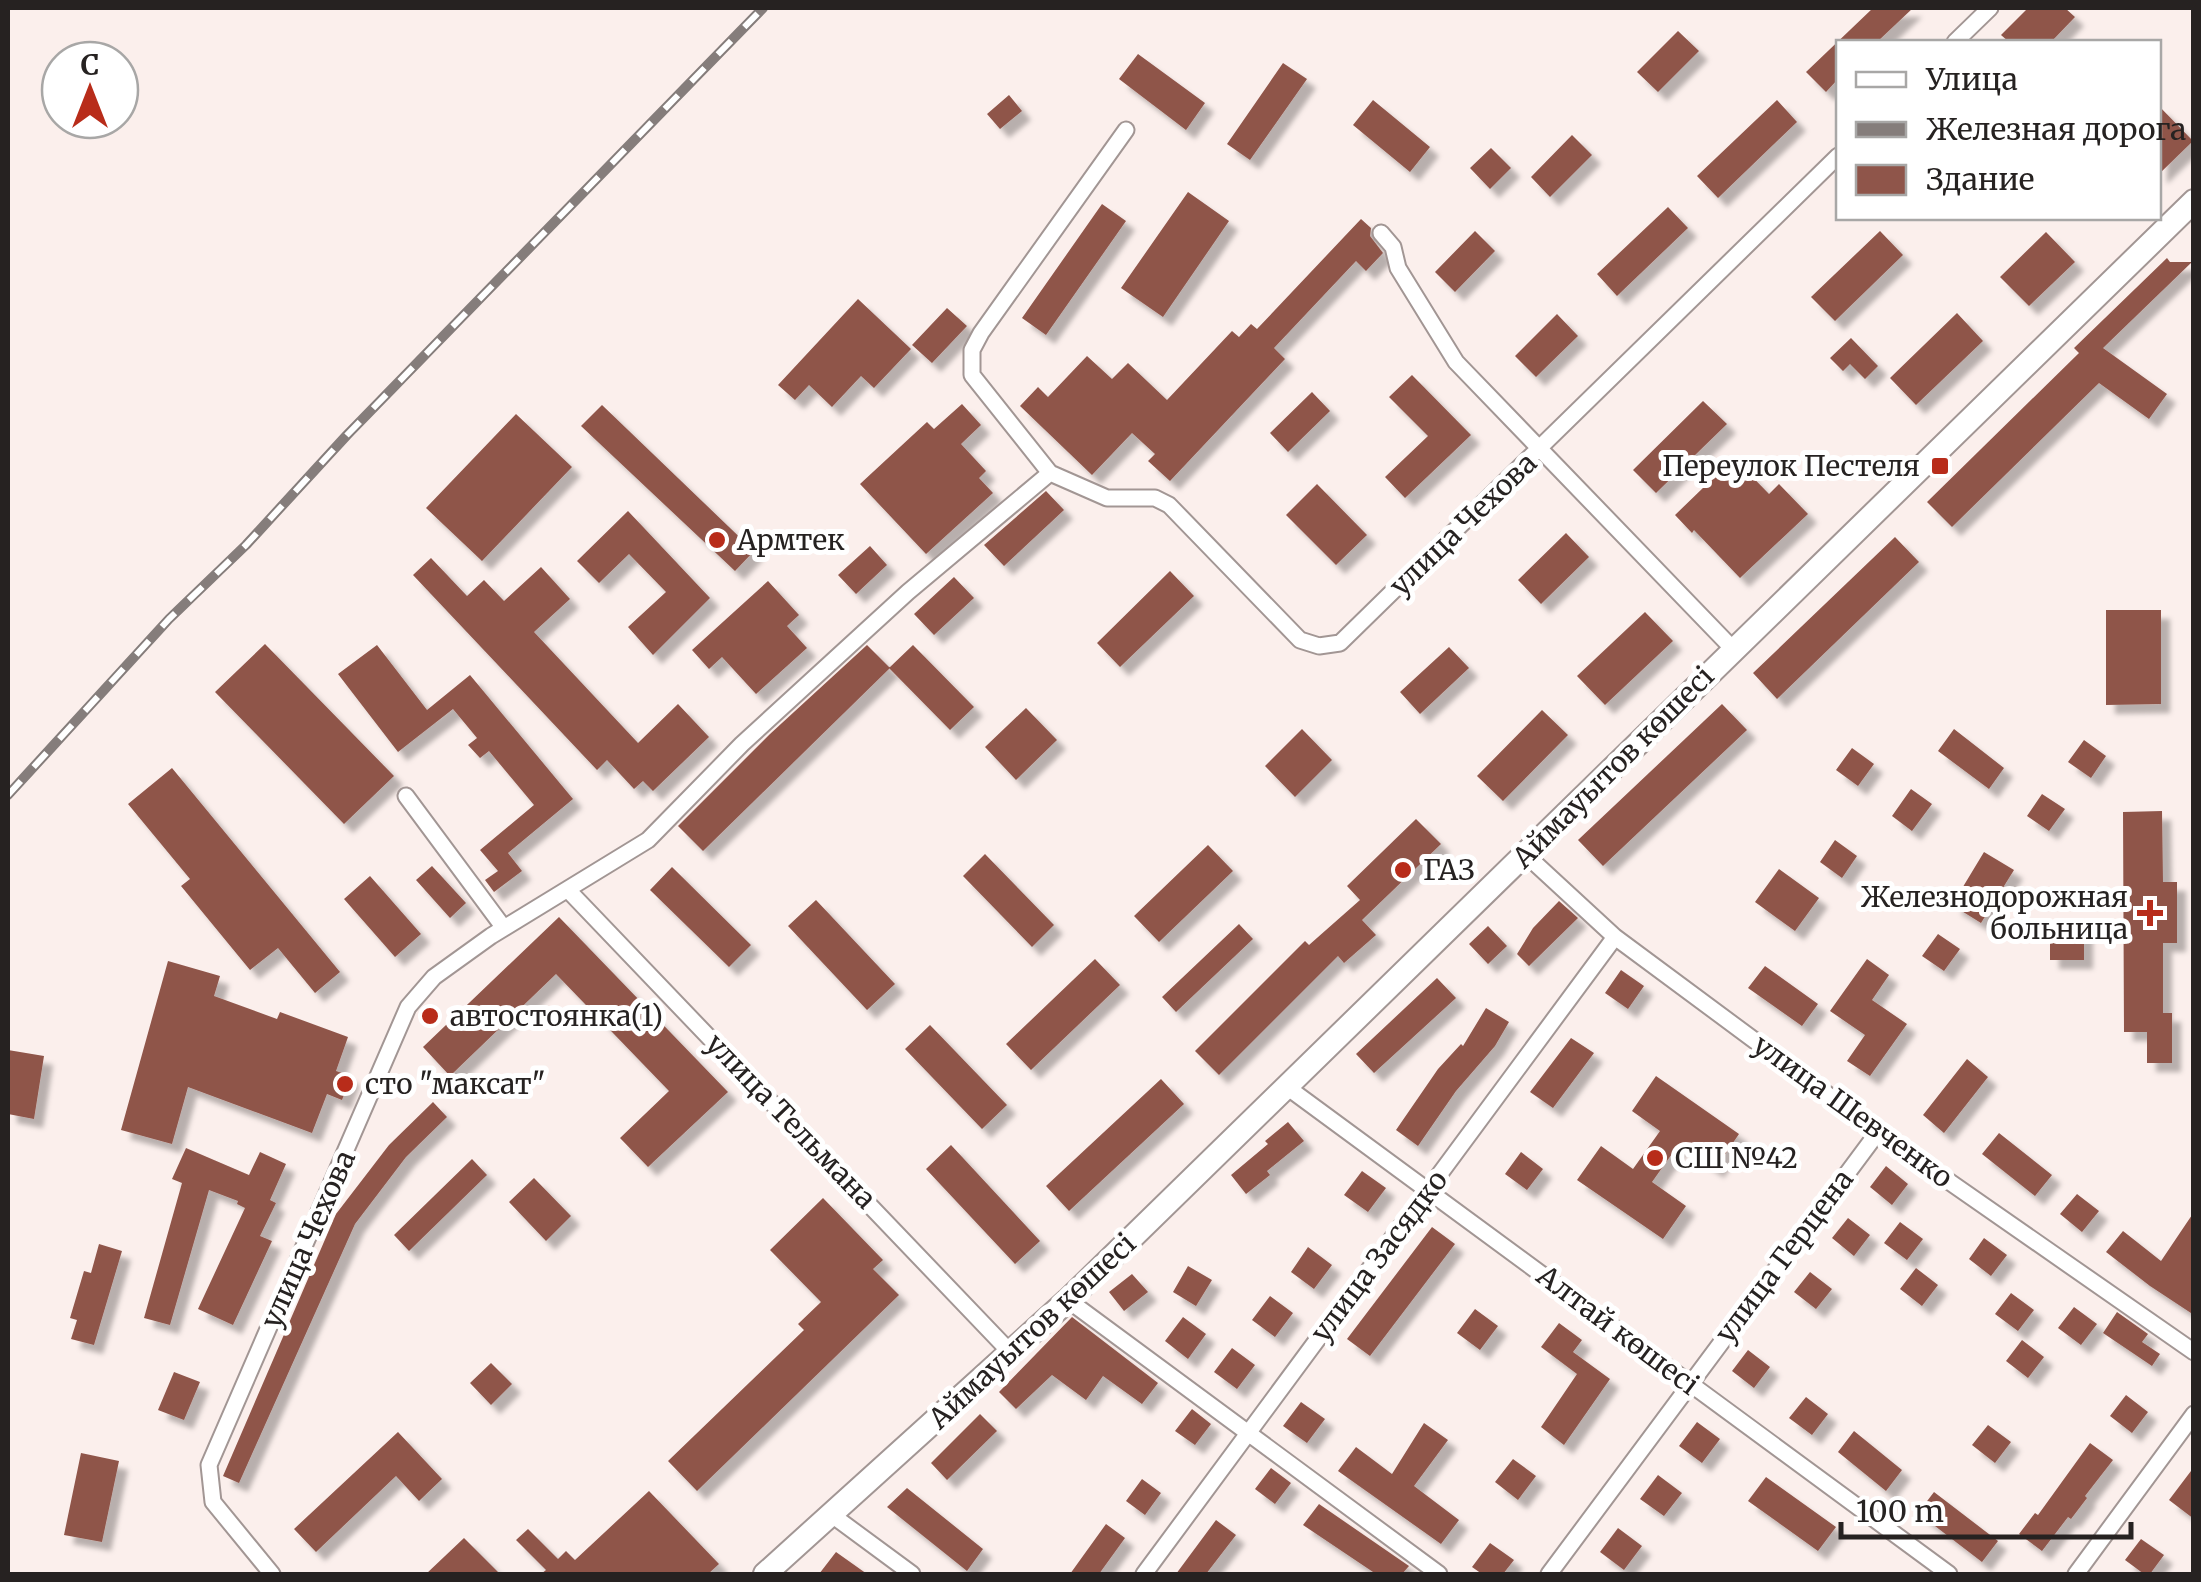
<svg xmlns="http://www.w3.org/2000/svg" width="2201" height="1582" font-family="Merriweather,serif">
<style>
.building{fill:#8f554a;filter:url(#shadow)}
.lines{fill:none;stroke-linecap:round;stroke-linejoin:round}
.street-casing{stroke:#a29694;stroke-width:19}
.secondary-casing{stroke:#a29694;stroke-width:26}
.street{stroke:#fff;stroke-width:15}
.secondary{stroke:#fff;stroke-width:22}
.rail-casing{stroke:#857d7b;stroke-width:10}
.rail{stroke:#fff;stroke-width:6;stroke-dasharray:19;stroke-linecap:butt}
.poi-dot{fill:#b82c1a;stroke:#fff;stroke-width:4}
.labels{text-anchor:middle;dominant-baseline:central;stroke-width:10;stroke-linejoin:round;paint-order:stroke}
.poi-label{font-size:28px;fill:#262221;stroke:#fff;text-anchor:start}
.street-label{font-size:28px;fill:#262221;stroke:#fff}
</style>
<defs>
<filter id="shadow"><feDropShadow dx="9" dy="9" stdDeviation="2.5" flood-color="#0004"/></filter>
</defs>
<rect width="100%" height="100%" fill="#fbefec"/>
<path class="building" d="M1873,8H1913L1877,42H1838V79L1826,92L1806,72Z
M2028,8H2065L2075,17L2051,42H2009L2001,35Z
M1678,31L1699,51L1658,92L1637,72Z
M1138,54L1205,103L1186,130L1119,79Z
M1283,63L1307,79L1250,160L1227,144Z
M1009,95L1022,111L1000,129L987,114Z
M1373,100L1430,147L1410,172L1353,125Z
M1777,100L1797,122L1718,198L1697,176Z
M2158,105L2193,141L2158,175Z
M1572,135L1592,155L1550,197L1531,177Z
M1491,148L1511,168L1490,189L1470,168Z
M1188,192L1229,221L1163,317L1121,288Z
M1102,204L1126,221L1046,335L1022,318Z
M1668,207L1688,228L1617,296L1597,274Z
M1361,219L1371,228L1370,236L1383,253L1366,271L1356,261L1274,348L1285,359L1170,481L1148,461L1155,454L1132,433L1092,475L1020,406L1038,387L1048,397L1087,356L1112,379L1128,363L1167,400L1232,331L1239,337L1251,324L1257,329Z
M1475,231L1495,251L1455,292L1435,272Z
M1880,231L1903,255L1835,321L1811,297Z
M2046,232L2075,262L2029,306L2000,277Z
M2167,258L2170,262H2192L2103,348L2167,394L2149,419L2099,383L1952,527L1927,502L2079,353L2074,348Z
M858,299L911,349L874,388L861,376L832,407L809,385L795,400L778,385Z
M947,308L967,326L932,363L912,345Z
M1957,313L1983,341L1916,405L1890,378Z
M1557,314L1578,336L1536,377L1515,356Z
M1851,338L1878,366L1865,379L1850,364L1843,371L1830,358Z
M1412,375L1471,435L1405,498L1385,477L1428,436L1389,397Z
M1312,392L1330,411L1288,452L1270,433Z
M1703,401L1727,424L1656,493L1633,470Z
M962,404L981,425L961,444L986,471L979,478L993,493L926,554L860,484L927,422L934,429Z
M602,405L754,551L735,571L581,426Z
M516,414L572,467L482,561L426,508Z
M1734,458L1769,494L1779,484L1808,514L1740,578L1694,530L1692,533L1675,515Z
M1317,484L1367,535L1336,565L1286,515Z
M1046,491L1064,510L1004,566L984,545Z
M628,511L710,598L653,655L628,627L666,592L629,554L599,583L577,561Z
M1566,533L1589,557L1541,604L1518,580Z
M1895,537L1919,562L1777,699L1753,673Z
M870,546L887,565L856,594L838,575Z
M431,558L467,596L484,580L504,601L541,567L570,599L534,632L638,743L678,704L709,737L653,791L643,781L634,789L607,760L597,770L413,575Z
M1170,571L1194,596L1120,667L1097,643Z
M954,577L974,598L934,635L914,614Z
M768,581L799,615L787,626L807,648L756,694L722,657L709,669L692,650Z
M2106,610H2161V704L2106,705Z
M1645,612L1673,641L1605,705L1577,676Z
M265,644L394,776L344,824L215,692Z
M377,645L427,710L470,675L573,799L508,853L522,871L494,892L485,880L498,871L480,850L534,805L489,751L480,758L468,745L477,738L453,709L398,752L338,674Z
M867,645L890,668L703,851L678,826L770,734Z
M913,645L974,707L950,730L889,668Z
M1449,647L1469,668L1420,714L1400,692Z
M1722,704L1747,730L1603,866L1578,840Z
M1026,708L1057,740L1016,780L985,747Z
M1542,710L1568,735L1503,801L1477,776Z
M1302,729L1332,760L1295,797L1265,766Z
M1954,729L2004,768L1989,789L1938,751Z
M2084,740L2106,756L2091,778L2068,762Z
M1852,748L1874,764L1858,786L1836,770Z
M172,768L340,972L315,993L278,948L250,970L181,886L190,879L128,804Z
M1911,789L1932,804L1912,831L1892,816Z
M2042,794L2065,809L2049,831L2027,816Z
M2162,811L2163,882H2177V943H2163V1013H2172V1063H2147V1032H2124L2123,812Z
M1416,819L1441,844L1362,920L1376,935L1344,963L1338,956L1219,1075L1195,1051L1305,941L1309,945L1360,900L1347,886Z
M1835,840L1857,856L1842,878L1820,862Z
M1208,845L1233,871L1159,942L1134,916Z
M1984,852L2014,870L1981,923L1952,905Z
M985,854L1054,925L1032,947L963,876Z
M432,866L466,903L450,918L416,880Z
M672,867L751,945L729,967L650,890Z
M1779,869L1819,898L1795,931L1755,902Z
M370,876L421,934L395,957L344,899Z
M816,900L895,984L867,1010L788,926Z
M1559,901L1578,918L1529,966L1517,954L1533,928Z
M559,917L728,1092L648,1167L620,1138L669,1091L556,974L450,1076L423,1047Z
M2050,922H2084V960H2050Z
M1239,924L1253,939L1176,1012L1162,997Z
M1488,926L1507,946L1488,964L1469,944Z
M1938,934L1960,949L1944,971L1922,956Z
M1095,959L1120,985L1031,1070L1006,1044Z
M1867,959L1889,975L1872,1000L1907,1024L1870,1076L1847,1061L1865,1035L1830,1011Z
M168,961L220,976L214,996L277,1019L280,1012L348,1037L336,1071L351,1076L342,1100L327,1094L312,1133L188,1087L172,1144L121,1130Z
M1765,966L1818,1004L1802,1026L1748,988Z
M1621,970L1644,986L1628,1009L1605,993Z
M1437,978L1456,998L1374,1073L1356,1054Z
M1486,1008L1509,1022L1495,1046L1456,1091L1418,1146L1396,1130L1438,1069L1461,1044L1463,1046Z
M930,1025L1007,1105L982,1129L905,1049Z
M1571,1038L1594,1053L1553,1108L1530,1092Z
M8,1050L44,1056L34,1119L8,1114Z
M1967,1059L1988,1077L1944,1133L1923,1115Z
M1656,1076L1739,1134L1715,1169L1679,1144L1652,1182L1686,1206L1663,1239L1577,1180L1601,1146L1633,1169L1660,1131L1632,1111Z
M1161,1079L1184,1104L1069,1211L1046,1186Z
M433,1102L447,1117L406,1157L355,1224L239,1483L223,1476L336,1214L389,1145Z
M1288,1122L1304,1141L1267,1171L1270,1175L1246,1194L1231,1175L1268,1144L1265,1141Z
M1999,1133L2052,1175L2035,1196L1982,1154Z
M951,1145L1040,1241L1015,1264L926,1169Z
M186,1148L249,1175L260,1152L286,1164L270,1200L276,1203L260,1236L272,1241L233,1325L198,1309L245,1208L237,1204L238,1201L209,1190L170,1325L144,1318L182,1183L172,1179Z
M1521,1152L1543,1169L1527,1190L1505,1174Z
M472,1159L487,1175L409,1251L394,1235Z
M1886,1166L1908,1184L1892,1205L1870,1187Z
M1362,1171L1386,1188L1368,1212L1344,1195Z
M534,1178L571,1216L546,1241L509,1202Z
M2077,1194L2099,1211L2082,1232L2060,1214Z
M823,1198L883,1260L873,1269L899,1295L697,1491L668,1461L804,1330L798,1324L821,1302L770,1250Z
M2194,1212V1315L2150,1286L2106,1252L2123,1231L2161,1261Z
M1848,1218L1870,1235L1854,1256L1832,1238Z
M1900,1222L1923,1239L1907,1260L1884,1243Z
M1432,1227L1455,1244L1370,1356L1347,1339Z
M1984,1238L2007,1255L1991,1276L1969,1259Z
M99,1244L122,1251L94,1345L71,1339L77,1320L70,1318L84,1271L91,1273Z
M1308,1247L1332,1265L1314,1289L1291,1272Z
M1188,1266L1212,1280L1196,1306L1173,1292Z
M1916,1268L1938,1285L1922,1306L1900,1289Z
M1810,1272L1832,1289L1816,1309L1794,1292Z
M1132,1274L1148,1292L1124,1311L1109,1292Z
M2011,1293L2034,1310L2018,1331L1995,1314Z
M1270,1296L1293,1313L1275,1337L1252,1320Z
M2074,1307L2097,1324L2081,1345L2058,1328Z
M1475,1309L1498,1326L1480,1350L1457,1333Z
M2117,1312L2148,1334L2142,1342L2160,1354L2152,1366L2103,1333Z
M1072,1317L1158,1383L1142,1404L1103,1376L1086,1400L1052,1375L1016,1409L999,1392Z
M1183,1317L1206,1334L1188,1359L1165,1341Z
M1559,1323L1582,1340L1573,1352L1610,1379L1564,1445L1541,1427L1577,1374L1541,1347Z
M2022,1340L2044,1357L2028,1378L2006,1361Z
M1232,1348L1255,1365L1237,1389L1214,1372Z
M1748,1350L1770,1367L1754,1388L1732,1371Z
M491,1363L512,1384L491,1405L470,1383Z
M174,1372L200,1382L184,1420L158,1410Z
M2126,1395L2148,1412L2132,1433L2110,1416Z
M1806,1397L1828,1414L1812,1435L1789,1418Z
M1301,1402L1325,1419L1307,1443L1283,1426Z
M1192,1409L1211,1424L1195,1445L1175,1431Z
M980,1414L997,1431L947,1480L931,1463Z
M1697,1422L1720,1439L1702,1463L1679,1446Z
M1424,1423L1448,1440L1414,1486L1459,1520L1441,1544L1338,1471L1356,1447L1392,1474Z
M1988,1425L2011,1442L1995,1463L1972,1445Z
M1854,1431L1902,1470L1886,1491L1838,1452Z
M398,1432L442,1479L419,1501L396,1476L316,1552L294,1529Z
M2090,1443L2113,1460L2085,1496L2087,1498L2071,1519L2068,1517L2042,1551L2019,1534L2035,1513L2038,1515Z
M81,1453L119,1461L102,1542L64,1535Z
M1513,1459L1536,1476L1518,1500L1495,1482Z
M2194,1467V1519L2169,1500Z
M1271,1468L1291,1483L1275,1504L1255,1489Z
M1658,1475L1682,1493L1664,1516L1640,1499Z
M1766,1477L1836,1527L1818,1551L1748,1501Z
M1142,1479L1161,1493L1145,1515L1126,1501Z
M907,1488L983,1549L967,1571L887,1507Z
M649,1491L719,1564L708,1574H541L546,1570L516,1540L528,1529L558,1559L566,1551L575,1560Z
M1934,1492L1998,1541L1982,1562L1918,1513Z
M1319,1504L1409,1566L1402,1574H1376L1303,1525Z
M1216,1520L1236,1535L1206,1574H1176Z
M1106,1524L1125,1538L1099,1574H1070Z
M1618,1528L1642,1546L1624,1570L1600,1552Z
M464,1538L500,1574H426Z
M2141,1539L2164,1555L2150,1574H2144L2125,1560Z
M1490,1543L1514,1560L1503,1574H1482L1472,1567Z
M836,1552L867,1574H819Z"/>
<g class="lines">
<defs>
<path id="street" d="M1955,42L1990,8
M1126,130L981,333L972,350V375L1050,473L1107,498H1155L1169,505L1300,640L1319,646L1340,643L1838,156
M1381,233L1393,247L1398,268L1456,362L1733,649
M406,796L504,928
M1525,854L1615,937L1878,1132L2194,1352
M568,890L1011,1353
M1287,1087L1949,1574
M1068,1300L1439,1574
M832,1515L912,1574
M272,1574L213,1502L209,1465L408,1007L434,977L491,936L648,840L742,744L908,592L1050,473
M1144,1574L1615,937
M1549,1574L1878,1132
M2076,1574L2194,1414"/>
<path id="secondary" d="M765,1574L1068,1300L2194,201"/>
</defs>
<use href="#street" class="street-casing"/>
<use href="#secondary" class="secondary-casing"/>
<use href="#street" class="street"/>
<use href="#secondary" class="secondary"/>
<defs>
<path id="rail" d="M8,795L169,619L246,545L347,435L763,8"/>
</defs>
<use href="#rail" class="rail-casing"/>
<use href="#rail" class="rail"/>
</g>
<g class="poi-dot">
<rect x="1930" y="456" width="20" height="20" rx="5"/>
<circle cx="717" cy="540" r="10"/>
<circle cx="1403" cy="870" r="10"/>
<path d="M2145 898h10v10h10v10h-10v10h-10v-10h-10v-10h10z"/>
<circle cx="430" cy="1016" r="10"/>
<circle cx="345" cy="1084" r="10"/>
<circle cx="1655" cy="1158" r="10"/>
</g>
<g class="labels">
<g class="poi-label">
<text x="1920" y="466" text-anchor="end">Переулок Пестеля</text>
<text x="737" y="540">Армтек</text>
<text x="1423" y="870">ГАЗ</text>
<text x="2128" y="897" text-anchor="end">Железнодорожная<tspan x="2128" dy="32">больница</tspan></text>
<text x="450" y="1016">автостоянка(1)</text>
<text x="365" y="1084">сто "максат"</text>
<text x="1675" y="1158">СШ №42</text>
</g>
<g class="street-label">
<text transform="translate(1463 524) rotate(-44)">улица Чехова</text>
<text transform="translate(1613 767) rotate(-45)">Аймауытов көшесі</text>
<text transform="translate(1853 1111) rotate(36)">улица Шевченко</text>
<text transform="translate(791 1121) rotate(46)">улица Тельмана</text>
<text transform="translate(308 1239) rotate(-66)">улица Чехова</text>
<text transform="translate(1379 1256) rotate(-53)">улица Засядко</text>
<text transform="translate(1784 1256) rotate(-53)">улица Герцена</text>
<text transform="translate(1618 1330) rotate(37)">Алтай көшесі</text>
<text transform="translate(1032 1331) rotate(-43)">Аймауытов көшесі</text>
</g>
</g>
<rect width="2201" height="1582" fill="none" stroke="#262221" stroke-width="20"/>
<rect x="1836" y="40" width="325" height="180" fill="#ffffff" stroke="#a8a7a6" stroke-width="2.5"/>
<rect x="1856" y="72" width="50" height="15" fill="#ffffff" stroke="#a8a7a6" stroke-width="2.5"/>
<text x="1926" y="90" font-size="30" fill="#262221">Улица</text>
<rect x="1856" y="122" width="50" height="15" fill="#857d7b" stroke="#a8a7a6" stroke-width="2.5"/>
<text x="1926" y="140" font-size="30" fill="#262221">Железная дорога</text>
<rect x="1856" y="165" width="50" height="30" fill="#8f554a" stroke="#a8a7a6" stroke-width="2.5"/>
<text x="1926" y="190" font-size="30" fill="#262221">Здание</text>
<g transform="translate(90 90)"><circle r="48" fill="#ffffff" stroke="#a8a7a6" stroke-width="2.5"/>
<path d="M0-8L18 38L0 25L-18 38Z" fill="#b82c1a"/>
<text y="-15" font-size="28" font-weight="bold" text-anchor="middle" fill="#262221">С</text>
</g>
<path d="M1841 1522v15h290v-15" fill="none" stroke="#262221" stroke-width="5"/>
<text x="1856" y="1522" font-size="30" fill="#262221" stroke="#ffffff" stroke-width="8" paint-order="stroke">100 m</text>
</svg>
